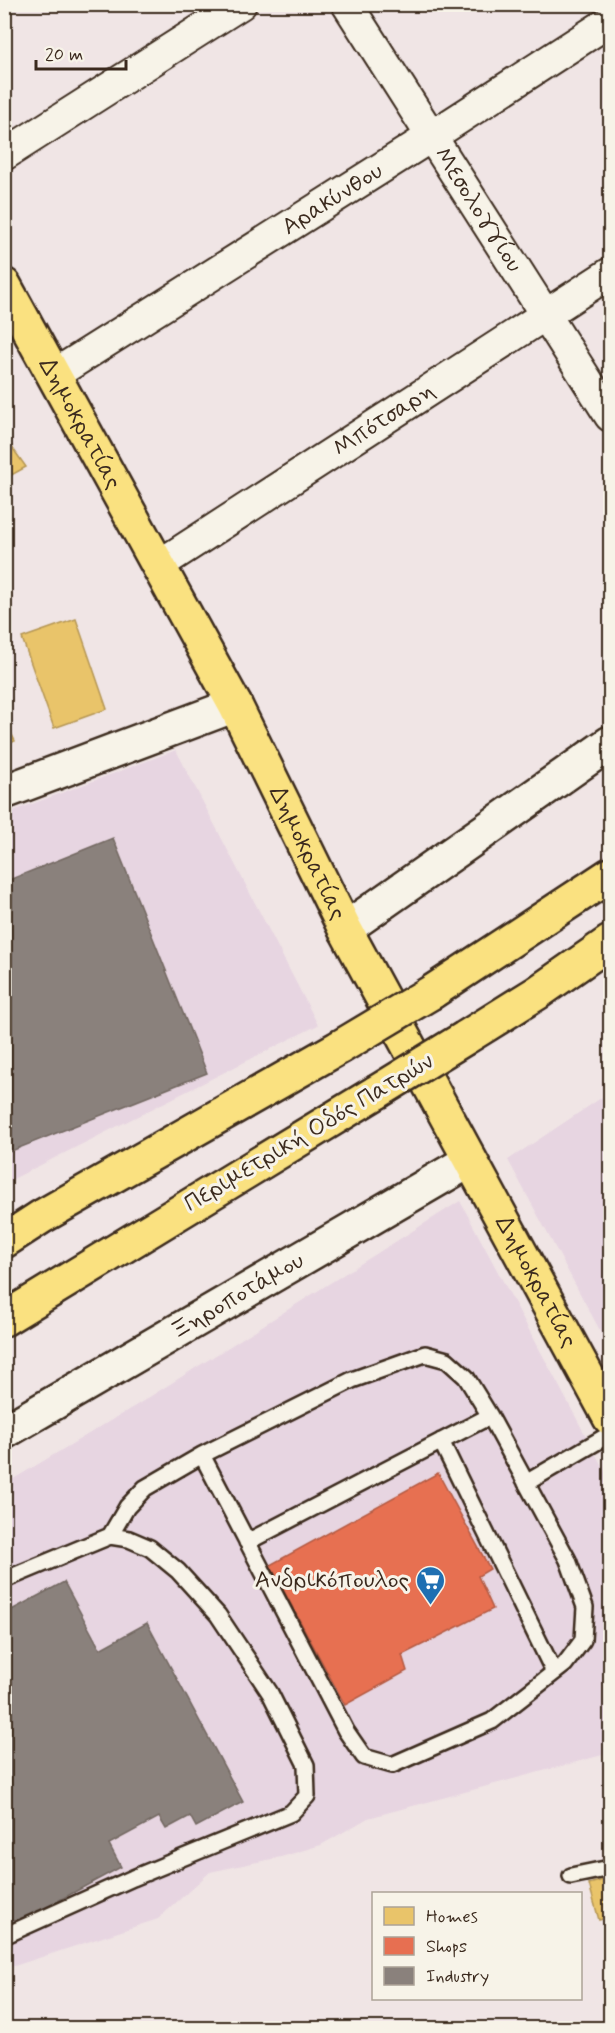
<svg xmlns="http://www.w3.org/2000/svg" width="615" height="2033" font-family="Mynerve,sans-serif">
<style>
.built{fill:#e7d5e1}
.homes{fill:#e9c46a;stroke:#b59653;stroke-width:1.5}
.shops{fill:#e76f51;stroke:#b35a42;stroke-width:1.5}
.industry{fill:#8a817c;stroke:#726760;stroke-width:1.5}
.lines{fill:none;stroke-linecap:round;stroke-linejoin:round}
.service-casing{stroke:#3b2a1e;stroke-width:20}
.minor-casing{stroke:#3b2a1e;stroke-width:34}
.tertiary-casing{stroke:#3b2a1e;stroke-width:38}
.primary-casing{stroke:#3b2a1e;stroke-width:38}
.motorway-casing{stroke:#3b2a1e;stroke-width:38}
.service{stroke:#f7f3e8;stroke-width:15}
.minor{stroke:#f7f3e8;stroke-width:30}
.tertiary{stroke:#f7f3e8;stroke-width:33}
.primary{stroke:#fae180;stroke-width:33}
.motorway{stroke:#fae180;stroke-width:33}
.motorway-bridge-casing{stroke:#3b2a1e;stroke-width:38;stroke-linecap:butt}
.motorway-bridge{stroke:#fae180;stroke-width:33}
.labels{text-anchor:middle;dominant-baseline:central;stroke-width:6;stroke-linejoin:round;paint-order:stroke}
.street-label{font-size:24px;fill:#3b2a1e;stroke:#f7f3e8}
.poi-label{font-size:24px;fill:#3b2a1e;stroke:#f7f3e8;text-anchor:end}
</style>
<rect width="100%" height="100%" fill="#f0e5e5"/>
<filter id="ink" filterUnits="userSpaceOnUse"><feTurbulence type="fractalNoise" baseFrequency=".0167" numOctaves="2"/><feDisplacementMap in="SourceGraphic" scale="12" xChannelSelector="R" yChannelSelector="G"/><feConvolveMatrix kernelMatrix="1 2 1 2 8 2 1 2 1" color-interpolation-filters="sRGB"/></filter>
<g filter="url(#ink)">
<path class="built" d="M176,750L318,1025L5,1183V814Z
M610,1092V1349L508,1160Z
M460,1201L610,1481V1753L368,1818L321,1845L281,1857L210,1872L158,1919L5,1969V1484L140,1403Z"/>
<path class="homes" d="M4,436L26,467L4,479Z
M76,619L107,709L54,728L22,638Z
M4,719L15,741L4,746Z
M610,1878V1917L599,1920L589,1884Z"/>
<path class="shops" d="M438,1473L490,1569L478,1576L493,1609L402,1655L407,1671L345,1705L270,1565Z"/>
<path class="industry" d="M113,838L207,1073L4,1154V882Z
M64,1582L100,1649L147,1623L243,1802L196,1827L190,1816L166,1829L159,1817L109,1844L121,1867L4,1930V1614Z"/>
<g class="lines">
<defs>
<path id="service" d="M441,1441L554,1672
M526,1483L610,1434
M110,1536L127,1507L145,1488L202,1455L352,1380L425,1354L447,1360L466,1377L490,1416L568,1560L585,1607L583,1640L565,1664L492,1721L392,1765L364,1757L346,1731L202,1455
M247,1542L490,1416
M4,1580L110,1536L129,1539L150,1548L178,1571L218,1615L270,1693L306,1765L307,1796L291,1813L133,1878L4,1936
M571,1876L610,1868"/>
<g id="minor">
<path id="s1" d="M347,4L610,416"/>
<path d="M4,155L241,4"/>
<path id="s2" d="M55,374L432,136L610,21"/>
<path id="s3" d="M159,565L610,273"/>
</g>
<g id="tertiary">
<path d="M4,792L235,705"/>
<path d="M345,929L610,743"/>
<path id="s4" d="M4,1432L469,1161"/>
</g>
<g id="primary">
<path id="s5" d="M4,285L235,705L345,929L610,1418"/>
</g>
<path id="motorway" d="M432,992L610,875
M465,1038L537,993L610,942
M4,1241L41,1217L340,1047
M4,1319L377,1092"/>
</defs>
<use href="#service" class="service-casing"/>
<use href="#minor" class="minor-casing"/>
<use href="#tertiary" class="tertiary-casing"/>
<use href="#primary" class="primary-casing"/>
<use href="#motorway" class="motorway-casing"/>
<use href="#service" class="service"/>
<use href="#minor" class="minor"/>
<use href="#tertiary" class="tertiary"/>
<use href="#primary" class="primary"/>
<use href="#motorway" class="motorway"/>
<defs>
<path id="motorway-bridge" d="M340,1047L432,992
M377,1092L465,1038"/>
</defs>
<use href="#motorway-bridge" class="motorway-bridge-casing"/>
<use href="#motorway-bridge" class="motorway-bridge"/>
</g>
</g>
<defs>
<symbol id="supermarket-pin" viewBox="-11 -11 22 30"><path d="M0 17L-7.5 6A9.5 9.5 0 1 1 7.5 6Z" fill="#1f6fb2" stroke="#f7f3e8"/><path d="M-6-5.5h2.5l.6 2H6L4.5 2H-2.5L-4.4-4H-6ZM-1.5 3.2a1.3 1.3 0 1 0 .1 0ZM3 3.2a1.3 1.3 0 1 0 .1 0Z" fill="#fff"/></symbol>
</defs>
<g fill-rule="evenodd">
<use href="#supermarket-pin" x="414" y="1564" width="33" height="45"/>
</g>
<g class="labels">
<g class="street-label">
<text stroke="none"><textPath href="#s2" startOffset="328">Αρακύνθου</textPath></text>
<text stroke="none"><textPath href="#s1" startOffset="244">Μεσολογγίου</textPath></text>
<text stroke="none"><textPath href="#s3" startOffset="268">Μπότσαρη</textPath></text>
<text stroke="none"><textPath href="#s5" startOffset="158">Δημοκρατίας</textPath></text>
<text stroke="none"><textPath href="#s5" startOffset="644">Δημοκρατίας</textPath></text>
<text transform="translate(309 1133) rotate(-31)">Περιμετρική Οδός Πατρών</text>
<text stroke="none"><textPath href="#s5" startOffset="1130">Δημοκρατίας</textPath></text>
<text stroke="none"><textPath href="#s4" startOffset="270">Ξηροποτάμου</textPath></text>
</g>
<g class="poi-label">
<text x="409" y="1580">Ανδρικόπουλος</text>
</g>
</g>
<rect width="615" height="2033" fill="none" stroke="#f7f3e8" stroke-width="24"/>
<rect x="12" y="12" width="591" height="2009" fill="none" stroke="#3b2a1e" stroke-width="2" filter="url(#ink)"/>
<rect x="372" y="1892" width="210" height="108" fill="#f7f3e8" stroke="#aca397" stroke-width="1.5"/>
<rect x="384" y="1907" width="30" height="18" fill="#e9c46a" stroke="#aca397" stroke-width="1.5"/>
<text x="426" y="1922" font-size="18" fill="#3b2a1e">Homes</text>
<rect x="384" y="1937" width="30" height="18" fill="#e76f51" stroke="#aca397" stroke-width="1.5"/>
<text x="426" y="1952" font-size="18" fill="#3b2a1e">Shops</text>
<rect x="384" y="1967" width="30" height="18" fill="#8a817c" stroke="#aca397" stroke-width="1.5"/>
<text x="426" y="1982" font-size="18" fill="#3b2a1e">Industry</text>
<path d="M36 60v9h90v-9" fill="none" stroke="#3b2a1e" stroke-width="3"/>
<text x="45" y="60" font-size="18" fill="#3b2a1e" stroke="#f7f3e8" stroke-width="4.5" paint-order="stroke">20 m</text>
</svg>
